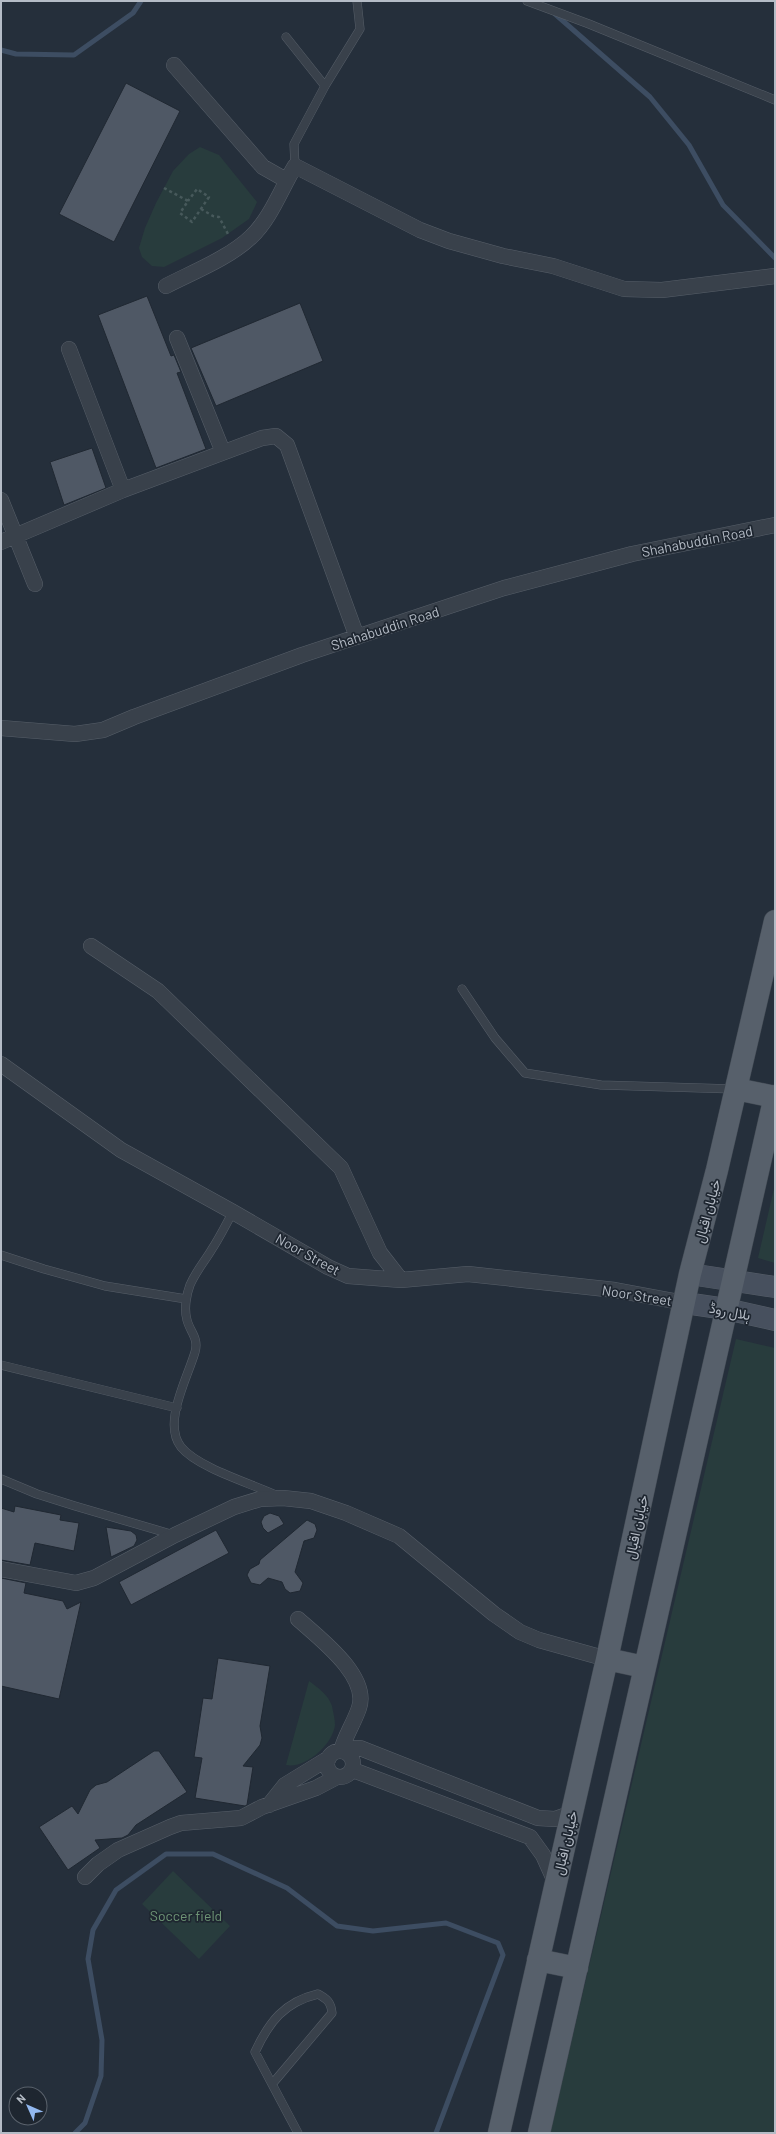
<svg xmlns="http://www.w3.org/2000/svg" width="776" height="2134" font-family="Barlow,Vazirmatn,sans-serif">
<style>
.green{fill:#283c3d}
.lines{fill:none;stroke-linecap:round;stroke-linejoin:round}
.stream{stroke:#3d4d62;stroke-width:5}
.building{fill:#4f5865;stroke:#202832}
.lane-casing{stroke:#575f69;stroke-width:9}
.street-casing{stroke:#575f69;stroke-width:16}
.secondary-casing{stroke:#575f69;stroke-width:22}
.primary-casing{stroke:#424a54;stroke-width:23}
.path{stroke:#47595b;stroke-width:2.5;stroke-dasharray:3 3;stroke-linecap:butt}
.lane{stroke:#39414b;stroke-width:8}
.street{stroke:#39414b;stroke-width:15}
.secondary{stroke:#47505e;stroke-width:21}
.primary{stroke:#57606b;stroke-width:22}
.labels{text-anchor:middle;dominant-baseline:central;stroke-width:3.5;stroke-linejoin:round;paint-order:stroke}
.street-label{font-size:14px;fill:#b5bcc6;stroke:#1e2630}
.park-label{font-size:14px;fill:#6e9576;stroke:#1e2630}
</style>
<rect width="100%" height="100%" fill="#252f3b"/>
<path class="green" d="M200,147L219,155L257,202L249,219L222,238L164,267L152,266L142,257L139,248L145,228L156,203L173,171L189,154Z
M775,1184V1263L758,1258Z
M736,1339L775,1348V2133H550Z
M309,1681C318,1688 328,1694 332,1706C333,1712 335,1719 335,1725C333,1744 306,1769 286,1765Z
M173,1871L230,1926L199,1959L142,1904Z"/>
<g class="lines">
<path class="stream" d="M555,14L650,97L689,145L723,205L775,258
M1,50L16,54L74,55L133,13L141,1
M75,2133L85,2123L101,2076L102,2040L88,1959L93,1930L116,1890L166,1854H213L287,1888L337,1926L373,1931L446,1923L498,1943L503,1955L436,2133"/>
</g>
<path class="building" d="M126,83L180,111L114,242L59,214Z
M147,296L171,356L174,355L181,372L177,373L206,449L156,468L98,315Z
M300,303L323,361L216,406L191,348Z
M92,448L106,488L64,505L50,462Z
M15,1506L61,1515L60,1520L79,1523L74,1551L35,1543L30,1565L1,1560V1508L14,1512Z
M270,1513L279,1516L284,1524L268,1533L263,1528L261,1522L264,1516Z
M307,1520L315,1524L317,1530L314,1538L304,1541L295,1572L303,1583L300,1591L290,1593L285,1589L282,1582L268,1578L260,1585L251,1583L247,1575L250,1569L259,1564L260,1560Z
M106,1527L131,1531L136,1535L137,1540L134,1546L111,1557Z
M216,1530L229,1553L131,1605L119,1582Z
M1,1578L26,1583L24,1593L63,1601L67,1609L81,1602L59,1699L1,1686Z
M218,1658L270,1666L260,1726L262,1738L260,1745L243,1766L253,1767L247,1805L245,1806L195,1798L202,1758L194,1757L203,1698L212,1699Z
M154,1751H159L187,1792L136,1825L128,1835L122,1838L95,1840L100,1848L68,1870L39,1827L72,1806L78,1814L90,1790L96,1785L107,1782Z"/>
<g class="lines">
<defs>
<path id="lane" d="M527,1L589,24L775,100
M286,37L325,86
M295,166L294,144L325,86L360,29L357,1
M462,989L495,1038L525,1073L601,1085L734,1089
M233,1212C226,1224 220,1237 212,1249C205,1261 196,1271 190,1285C186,1295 184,1310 187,1320C190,1332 199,1338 195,1352C188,1377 162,1423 181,1447C198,1468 253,1484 278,1496
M1,1255L44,1269L105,1286L186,1299
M1,1365L177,1408
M1,1479L37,1494L75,1506L174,1535
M273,2083L332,2013C331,2002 327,1999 318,1994C284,2002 269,2022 255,2052L298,2133"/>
<path id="street" d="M174,65L263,167L286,180
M166,286C193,272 229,258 251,237C271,218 281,189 295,166L420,230L449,241L503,256L553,266L624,289L662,290L775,276
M177,338L223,452
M69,349L123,490
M1,500L35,584
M1,542L123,490L262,438L276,436L287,445L357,637
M1,728L75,734L103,730L134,717L302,655L504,588L632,554L775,525
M91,946L158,991L341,1168L380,1253L401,1280
M1,1064L121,1150L233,1212L328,1267L348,1276L401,1280L468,1274L615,1290L685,1303
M1,1569L76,1583L94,1578L175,1535L234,1507L260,1499L283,1498L311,1501L346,1513L399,1536L494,1614L520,1632L539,1640L607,1659
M298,1619C319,1638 370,1676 359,1708C354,1723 345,1736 341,1751
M327 1764a13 13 0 1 1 26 0a13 13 0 1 1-26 0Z
M348,1753L355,1748H360L538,1818L555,1819L572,1813
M353,1770L530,1837L543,1855L556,1884
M269,1805L285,1785L329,1758
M85,1877L98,1864L118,1850L170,1827L181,1823L241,1818L262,1807L316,1788L337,1777"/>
<path id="secondary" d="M690,1274L775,1287
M685,1303L726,1309L775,1320"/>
<path id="primary" d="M736,1089L775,1097
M607,1659L644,1667
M538,1960L577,1968
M499,2133L607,1659L690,1274L717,1170L775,921
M539,2133L775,1096"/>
</defs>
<use href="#lane" class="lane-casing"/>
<use href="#street" class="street-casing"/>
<use href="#secondary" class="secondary-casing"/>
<use href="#primary" class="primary-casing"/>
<path class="path" d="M164,188L188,201L180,213L192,222L209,197L197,189L188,201
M201,209L213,216L219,217L228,234"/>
<use href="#lane" class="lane"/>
<use href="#street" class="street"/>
<use href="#secondary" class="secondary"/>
<use href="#primary" class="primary"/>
</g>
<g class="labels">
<g class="street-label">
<text transform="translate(697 541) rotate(-11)">Shahabuddin Road</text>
<text transform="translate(385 628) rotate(-18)">Shahabuddin Road</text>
<text transform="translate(707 1211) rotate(-75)">خیابان اقبال</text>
<text transform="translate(308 1254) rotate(29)">Noor Street</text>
<text transform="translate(637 1295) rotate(9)">Noor Street</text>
<text transform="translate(730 1311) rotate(11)">ہلال روڈ</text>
<text transform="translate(636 1527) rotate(-78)">خیابان اقبال</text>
<text transform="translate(565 1843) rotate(-77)">خیابان اقبال</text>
</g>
<g class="park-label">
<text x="186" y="1915">Soccer field</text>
</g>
</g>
<rect width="776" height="2134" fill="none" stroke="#b5bcc6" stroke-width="4"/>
<g transform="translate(28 2106) rotate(315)"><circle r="19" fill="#1e2630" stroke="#5a626c"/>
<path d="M0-3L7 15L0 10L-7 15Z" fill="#92b8ef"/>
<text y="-6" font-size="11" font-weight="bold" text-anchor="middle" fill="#b5bcc6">N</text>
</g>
</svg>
